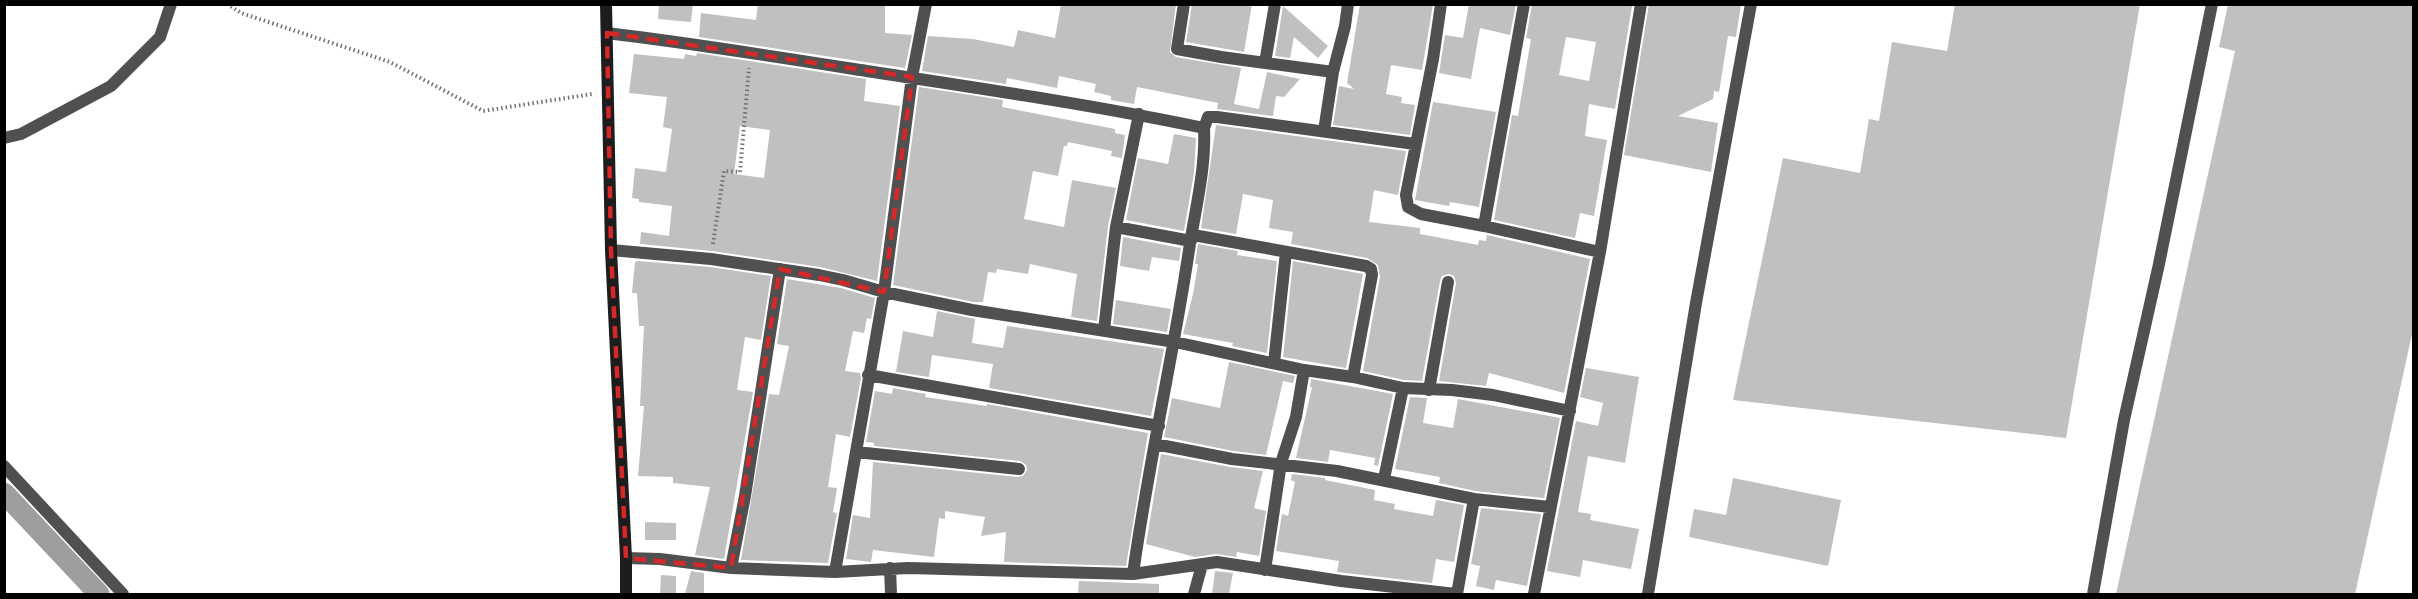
<svg xmlns="http://www.w3.org/2000/svg" width="2418" height="599" font-family="'Alegreya Sans',sans-serif">
<style>
.lines{fill:none;stroke-linecap:round;stroke-linejoin:round}
.canal{stroke:#9e9e9e;stroke-width:21}
.building{fill:#c0c0c0;fill-rule:evenodd}
.path{stroke:#727272;stroke-width:4;stroke-dasharray:1.5 3;stroke-linecap:butt}
.street{stroke:#505050;stroke-width:12}
.secondary{stroke:#1d1d1d;stroke-width:12}
.marked{fill:none;stroke:#d62828;stroke-width:4.5;stroke-dasharray:12 8;stroke-linejoin:round}
</style>
<rect width="100%" height="100%" fill="#fff"/>
<g class="lines">
<path class="canal" d="M4,493L99,594"/>
</g>
<path class="building" d="M659,4H693L691,22L658,19Z
M758,4H885V33L912,35L905,68L699,37L701,13L756,20Z
M1061,4H1176L1170,52L1176,57L1241,68L1234,104L1259,109L1267,72L1300,79L1284,97L1276,96L1273,116L1217,109L1218,103L1137,87L1134,104L1111,100V96L1094,92L1096,84L1059,76L1057,88L1007,78L1006,84L922,71L928,36L973,39L1014,47L1018,30L1055,38Z
M1192,4H1252L1244,52L1186,42Z
M1360,4H1433L1422,70L1391,65L1386,94L1402,97L1401,103L1415,105L1410,135L1333,125L1339,86L1354,89L1347,83Z
M1469,4H1516L1510,35L1480,28L1471,79L1439,73L1445,35L1463,38Z
M1532,4L1632,6L1615,109L1589,104L1585,136L1607,140L1594,216L1580,213L1575,238L1494,220L1512,115L1518,116L1531,39L1526,38ZM1566,37L1596,42L1589,81L1559,75Z
M1649,4H1741L1736,37L1728,36L1719,92L1714,91L1713,99L1678,116L1718,123L1711,172L1624,155Z
M1955,4H2140L2066,438L1733,400L1783,158L1860,173L1869,119L1879,121L1892,42L1947,51Z
M2228,4H2414V325L2355,594H2116L2235,51L2219,47Z
M1283,6L1328,46L1318,58L1294,37L1290,58L1275,56Z
M697,53L866,79L864,101L900,106L877,281L820,267L712,251L640,244L641,232L669,236L672,206L639,202V199L632,198L635,168L666,172L672,129L663,127L667,97L629,93L634,54L684,59L685,54L696,56ZM740,126L770,130L764,178L734,174Z
M919,87L1003,100L1002,107L1115,129V133L1125,135L1122,158L1111,156L1112,151L1068,142L1067,146H1064L1058,176L1033,171L1024,219L1064,227L1072,180L1116,188L1108,226L1097,321L1071,317L1077,274L1030,264L1028,274L997,269L996,273L988,272L983,302H973L893,285Z
M1433,102L1496,112L1479,207L1450,202L1449,206L1415,200Z
M1216,125L1406,151L1398,195L1374,190L1369,222L1420,228V234L1478,245L1479,240L1486,241L1487,235L1590,259L1564,393L1489,373L1486,386L1439,381L1456,283L1454,276L1449,274L1442,276L1440,281L1422,381L1404,380L1363,371L1380,277L1378,265L1367,258L1291,244L1293,232L1269,228L1273,200L1243,194L1236,234L1201,228Z
M1174,134L1196,138L1194,173L1184,231L1126,220L1138,158L1168,164Z
M1123,237L1181,248L1179,261L1152,257L1149,271L1120,266Z
M1198,244L1238,251L1237,255L1277,261L1267,353L1232,346L1233,343L1183,334L1193,294L1198,264H1195Z
M638,261L710,267L771,276L761,340L745,337L737,390L753,392L724,559L695,555L710,487L673,483V477L638,476L644,406H640L644,326H639L637,293H632L635,262Z
M1293,261L1363,274L1346,368L1283,357Z
M787,279L841,288L875,298L871,319L867,318L864,333L853,331L845,371L860,373L861,378L850,437L836,434L828,487L837,488L833,512L837,513L828,563L741,560L769,394L779,395L789,346L777,344Z
M1116,300L1171,309L1167,332L1113,324Z
M937,311L975,319L972,343L1003,348L1007,326L1164,349L1151,416L989,388L993,364L932,355L929,377L896,372L903,331L933,337Z
M1229,362L1295,376L1293,383L1283,381L1266,455L1233,451L1164,437L1172,398L1220,408Z
M1586,368L1639,377L1625,463L1588,456L1578,512L1591,514L1590,520L1639,529L1631,569L1583,560L1580,577L1547,571L1576,421L1598,426L1603,403L1580,397Z
M1311,379L1393,394L1378,466L1374,465L1375,458L1330,450L1328,462L1296,458L1312,387H1310Z
M893,388L926,394L925,397L987,406V404L1148,433L1126,566L1004,562L1006,532L981,536L985,517L945,511V519L939,518L934,557L873,550L871,562L846,559L853,515L870,518L873,462L1018,477L1023,476L1027,470L1026,465L1020,461L874,446V443L866,442L875,391L892,394Z
M1410,397L1427,398L1423,423L1453,428L1458,399L1560,418L1544,498L1475,491L1439,483L1440,477L1395,469Z
M1161,454L1230,467L1263,471L1254,508L1266,511L1259,556L1237,552L1236,557L1216,554L1195,557L1146,544Z
M1292,474L1325,478V480L1375,490L1374,500L1395,504L1394,509L1433,516L1436,500L1464,505L1454,562L1436,559L1432,583L1337,572L1339,561L1276,551L1282,514L1288,516L1295,482L1291,480Z
M1733,478L1841,500L1828,566L1689,537L1694,509L1726,515Z
M1481,508L1541,514L1527,586L1496,580L1494,590L1476,586L1480,566L1471,564Z
M645,522L676,523V540H645Z
M691,571L704,573V594H685Z
M1215,571L1233,573L1229,594H1212Z
M661,575L676,576V594H660Z
M1079,581L1159,584V594H1078Z"/>
<g class="lines">
<path class="path" d="M227,4L241,13L390,62L483,111L592,94
M713,244L724,171L740,172L749,68"/>
<path class="street" d="M1184,4L1177,49L1221,57L1333,72
M1441,4L1433,59L1406,195L1408,207L1421,214L1484,226L1600,252
M607,33C690,43 772,56 854,69C971,87 1089,104 1204,128C1206,169 1195,210 1189,250C1173,358 1148,465 1133,574
M1265,63L1275,4
M1204,128L1208,117H1217L1415,144
M1324,131L1333,72L1345,26L1348,4
M4,138L21,134L111,86L160,37L171,4
M1484,226L1524,4
M1116,227L1191,241
M1193,235L1366,266L1371,269L1372,275L1353,377
M611,250L711,259L819,275L843,280L884,292L972,310L1175,342L1304,370L1353,377L1403,388L1452,390L1493,395L1570,411
M1104,330L1116,227L1139,114
M1274,363L1286,252
M868,375L1159,426
M1429,390L1448,282
M1155,444L1232,459L1337,471L1474,499L1550,507
M856,452L1019,469
M4,466L123,594
M1384,479L1403,388
M626,558L660,559L731,568L835,572L908,568L1133,574L1217,562L1341,581L1456,594
M731,568L745,496L780,269
M890,568L891,594
M1265,570L1281,463L1296,417L1304,370
M835,572L884,292L912,77L926,4
M1194,594L1202,565
M1457,594L1474,499
M1534,594L1600,252L1641,4
M1648,594L1696,303L1751,4
M2093,594L2124,420L2159,264L2212,4"/>
<path class="secondary" d="M606,4L611,250L626,558V594"/>
</g>
<path class="marked" d="M607,33L912,77L884,292L780,269L731,568L626,558L611,250Z"/>
<rect width="2418" height="599" fill="none" stroke="#000000" stroke-width="12"/>
</svg>
